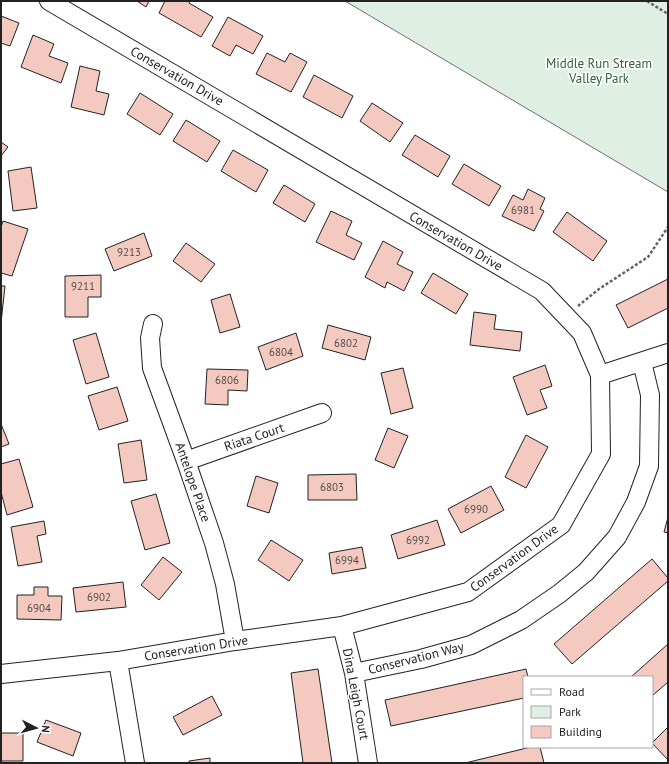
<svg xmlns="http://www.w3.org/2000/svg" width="669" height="764" font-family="'PT Sans',sans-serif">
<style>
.green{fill:#e0efe3;stroke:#6f6f6f}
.building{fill:#f3c9c0;stroke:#222}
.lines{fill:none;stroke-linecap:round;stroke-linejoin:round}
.minor-casing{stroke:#222;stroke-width:20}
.path{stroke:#646464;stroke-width:2.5;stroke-dasharray:3 2;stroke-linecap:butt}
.minor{stroke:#fff;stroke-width:18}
.labels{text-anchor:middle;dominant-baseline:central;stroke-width:3;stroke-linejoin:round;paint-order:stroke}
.number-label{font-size:11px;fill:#564c4a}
.park-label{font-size:13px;fill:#2f5e38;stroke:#fff}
.street-label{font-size:13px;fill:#222;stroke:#fff}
</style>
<rect width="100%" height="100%" fill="#fff"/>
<path class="green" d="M345,1H668V192Z"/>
<path class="building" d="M137,1H149L146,7Z
M165,1H190L189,3L213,17L201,37L159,13Z
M1,16L19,23L10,46L1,43Z
M228,17L263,36L253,54L236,45L230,56L212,46Z
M33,35L54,44L49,56L68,63L61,83L21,67Z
M267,53L285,62L290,53L307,62L291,92L256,74Z
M80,66L100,71L96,91L109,94L104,115L71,107Z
M314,75L353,96L342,118L303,97Z
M140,93L173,114L160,135L127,114Z
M372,103L403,123L390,142L360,121Z
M186,120L220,141L207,162L173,141Z
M415,135L450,156L438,177L402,155Z
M1,142L8,147L1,156Z
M233,150L268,170L256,192L221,171Z
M464,164L501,186L489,206L452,184Z
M31,167L37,208L13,211L8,171Z
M284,185L315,204L305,222L273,203Z
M528,189L545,198L540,209L544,211L534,231L502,216L513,195L523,200Z
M331,211L352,221L346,235L362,243L354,260L316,242Z
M567,212L607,241L593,261L553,232Z
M3,221L28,229L12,276L1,273V227Z
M144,233L152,256L114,271L105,249Z
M383,241L403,252L397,264L413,272L404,291L387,282L385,288L365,277Z
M186,243L215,264L201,282L173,261Z
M433,273L468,294L456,314L421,293Z
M101,275V297H88V317H65V276Z
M668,279V308L628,328L616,305Z
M1,286H5L1,323Z
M230,294L240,327L220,333L211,300Z
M474,312L496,315L494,329L522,332L520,351L470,345Z
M328,325L371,337L365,360L322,348Z
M96,333L109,377L86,384L73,340Z
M296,333L303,356L266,370L258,347Z
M545,365L552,386L540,390L547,408L527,415L513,377Z
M403,368L413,408L391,414L381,373Z
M207,369L248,370L247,391L228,390V405L205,404Z
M117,387L128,421L99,430L88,396Z
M1,424L9,444L1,447Z
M388,428L408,436L394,468L375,460Z
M526,435L548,447L526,488L505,477Z
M141,440L147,480L124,483L118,444Z
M19,459L33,507L7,515L1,492V464Z
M356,474L357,500H308V475Z
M256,476L278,483L269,513L247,506Z
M491,486L504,510L461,533L448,509Z
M156,494L170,543L145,550L131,501Z
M668,517V533L664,532Z
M437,520L445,545L398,559L391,535Z
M44,521L46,534L37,536L42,562L18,566L11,527Z
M271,540L303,560L289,581L258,560Z
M362,547L366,568L332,574L329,553Z
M163,557L182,572L159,600L141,585Z
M652,559L668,578V581L572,664L554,644Z
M123,582L126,607L76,612L73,588Z
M34,587H48V596H62L61,620L17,619V595H34Z
M668,644V682L652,696V677H631Z
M318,669L332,763H303L291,673Z
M526,669L528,677H524V698L391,726L385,700Z
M212,696L222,715L183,735L173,717Z
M46,720L81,733L73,756L37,742Z
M668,727V760L652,743Z
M1,733H23V761H1Z
M531,747H540L544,763H465Z
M210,758V763H189V761Z"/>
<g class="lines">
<defs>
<path id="minor" d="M153,324L150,338L152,368L186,461L214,543L225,584L235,641
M600,375L668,353
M186,461L322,413
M342,626L354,673L368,763
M118,661L135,763
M354,673L421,659L471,645L521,620L559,594L586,572L617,537L636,502L649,466L650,395L642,362
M1,674L118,661L235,641L342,626L468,592L561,525L601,454L600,375L582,333L542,291L49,1"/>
</defs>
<use href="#minor" class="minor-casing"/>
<path class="path" d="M647,1L668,14
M578,306L599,289L648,257L668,227"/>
<use href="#minor" class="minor"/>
</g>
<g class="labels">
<g class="number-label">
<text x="523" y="210">6981</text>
<text x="129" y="252">9213</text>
<text x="83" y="286">9211</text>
<text x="346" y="343">6802</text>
<text x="281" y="352">6804</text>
<text x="227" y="380">6806</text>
<text x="332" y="487">6803</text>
<text x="476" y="509">6990</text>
<text x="418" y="540">6992</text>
<text x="347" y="560">6994</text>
<text x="99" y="597">6902</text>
<text x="39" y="608">6904</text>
</g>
<g class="park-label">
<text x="599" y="63">Middle Run Stream<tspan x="599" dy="15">Valley Park</tspan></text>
</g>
<g class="street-label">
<text transform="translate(177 76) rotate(30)">Conservation Drive</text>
<text transform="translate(456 241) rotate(30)">Conservation Drive</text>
<text transform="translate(254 437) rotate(-19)">Riata Court</text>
<text transform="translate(193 482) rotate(71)">Antelope Place</text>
<text transform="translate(514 558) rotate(-36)">Conservation Drive</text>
<text transform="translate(196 648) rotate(-9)">Conservation Drive</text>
<text transform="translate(416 658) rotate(-14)">Conservation Way</text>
<text transform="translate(356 694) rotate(79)">Dina Leigh Court</text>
</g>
</g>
<rect width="669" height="764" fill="none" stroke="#222222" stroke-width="4"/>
<rect x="523" y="676" width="130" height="72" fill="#ffffff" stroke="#a7a7a7"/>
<rect x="531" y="689" width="20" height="6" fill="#ffffff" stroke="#a7a7a7"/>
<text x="559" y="696" font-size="12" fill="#222222">Road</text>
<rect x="531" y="706" width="20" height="12" fill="#e0efe3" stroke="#a7a7a7"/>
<text x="559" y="716" font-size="12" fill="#222222">Park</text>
<rect x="531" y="726" width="20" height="12" fill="#f3c9c0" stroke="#a7a7a7"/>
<text x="559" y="736" font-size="12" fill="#222222">Building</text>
<g transform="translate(36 728) rotate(96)" stroke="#ffffff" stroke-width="3" paint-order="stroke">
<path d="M0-3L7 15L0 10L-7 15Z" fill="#222222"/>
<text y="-6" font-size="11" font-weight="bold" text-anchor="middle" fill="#222222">N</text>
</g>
</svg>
